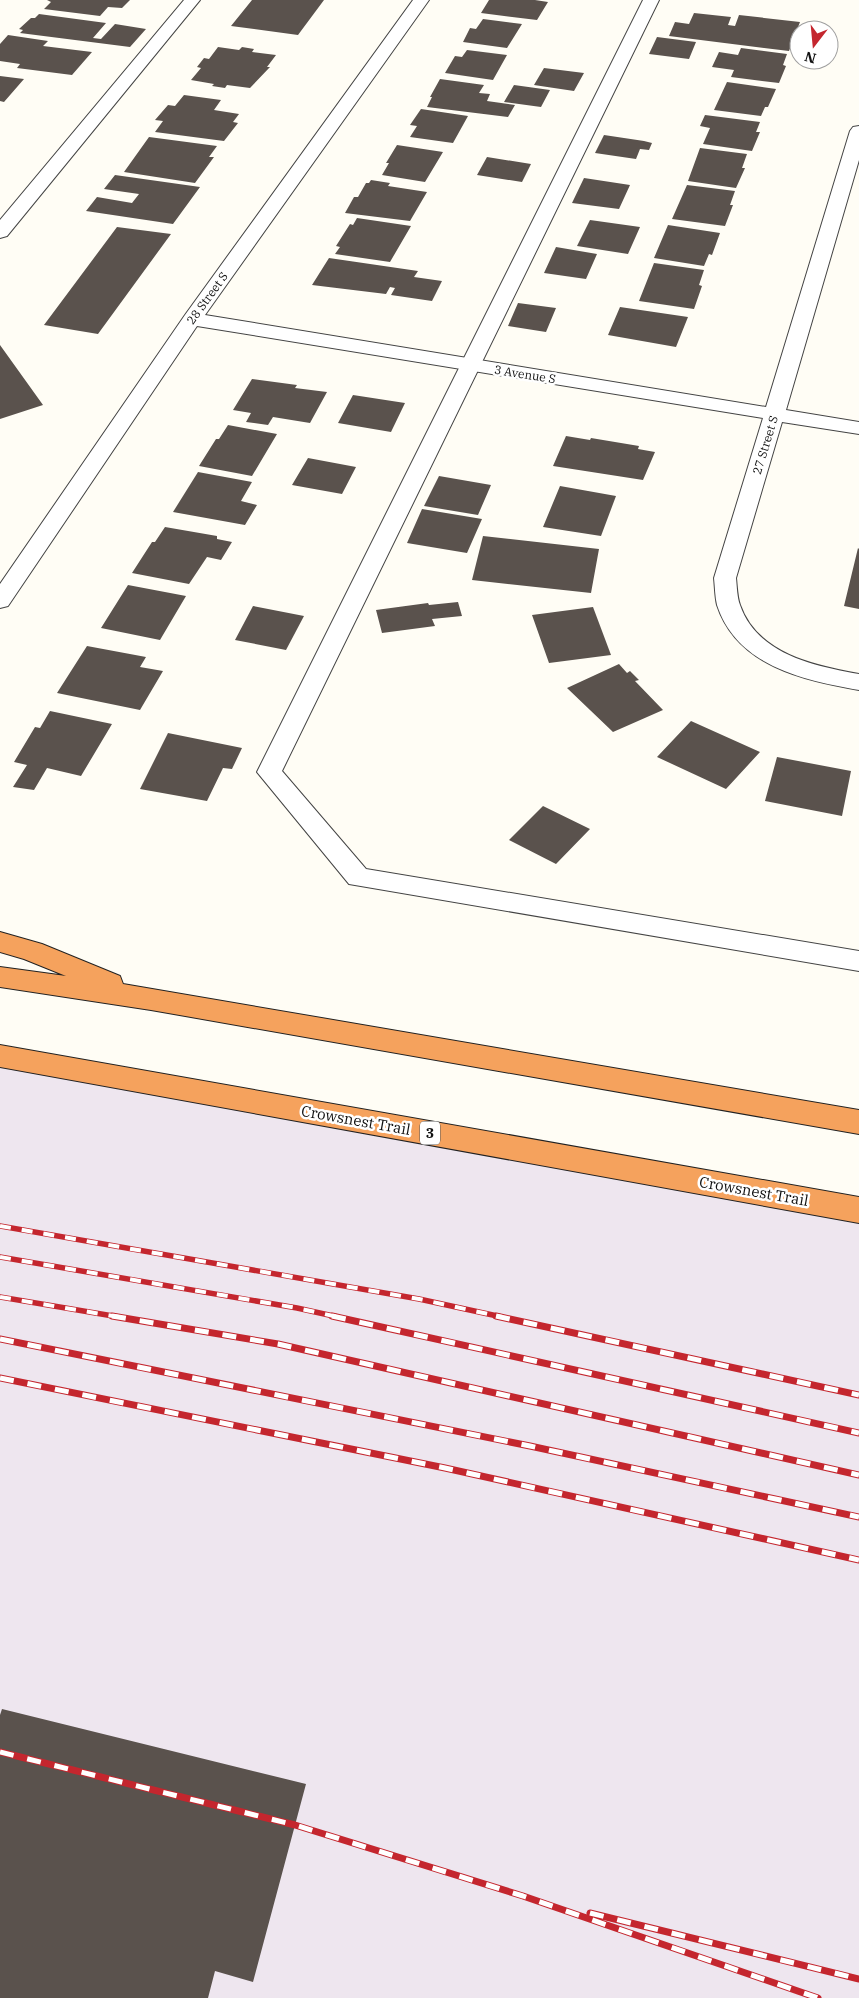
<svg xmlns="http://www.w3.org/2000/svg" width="859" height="1998" font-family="'IBM Plex Serif',serif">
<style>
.industrial{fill:#eee6ef}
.building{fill:#5a524d}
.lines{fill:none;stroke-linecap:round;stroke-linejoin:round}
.service-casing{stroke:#444;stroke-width:2}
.minor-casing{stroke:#444;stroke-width:2}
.motorway-casing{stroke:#222;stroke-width:2}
.service{fill:#fff;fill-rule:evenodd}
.minor{fill:#fff;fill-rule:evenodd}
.motorway{fill:#f5a25d;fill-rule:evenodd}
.rail-far1-casing{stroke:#c4262e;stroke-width:5.5}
.rail-casing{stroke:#c4262e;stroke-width:7}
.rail-far1{stroke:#fff;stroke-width:4;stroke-dasharray:11;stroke-linecap:butt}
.rail{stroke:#fff;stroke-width:5;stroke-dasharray:14;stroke-linecap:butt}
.labels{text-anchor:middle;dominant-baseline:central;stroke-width:5;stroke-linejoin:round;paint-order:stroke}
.far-street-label{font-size:12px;fill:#111;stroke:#fff}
.shield{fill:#fff;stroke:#585858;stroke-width:1}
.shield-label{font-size:14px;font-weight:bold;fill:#111}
.street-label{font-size:15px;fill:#111;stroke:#fff}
</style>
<rect width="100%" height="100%" fill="#fffdf5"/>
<path class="industrial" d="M0,1056L859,1210V1998H0Z"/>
<path class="building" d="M47,0H130L122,8L108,7L100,16L44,9L51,2Z
M252,0H324L298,35L231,26Z
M489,0H535L548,2L537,20L481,13Z
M694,13L731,17L728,25L735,26L739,15L800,22L789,51L669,36L675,22L689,24Z
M39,14L106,23L93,38L101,39L115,24L146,29L130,47L20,33L23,30L19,29L31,18H35Z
M483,19L522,24L507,48L463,42L470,28L476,29Z
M8,35L48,41L43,46L92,52L72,75L17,68L20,64L0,61V44Z
M657,37L696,42L689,59L649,54Z
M218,47L239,50L242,47L254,49L252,52L276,55L267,67H270L250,88L227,85L225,88L212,86L214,84L191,80L201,68L197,67L204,58L209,59Z
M741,48L787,54L783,65L786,66L779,83L731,77L734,70L712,67L719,52L738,55Z
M467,50L507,55L493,80L445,73L455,56L462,57Z
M544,68L584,73L574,91L534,85Z
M0,76L24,79L4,102L0,101Z
M440,79L484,85L479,93L490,94L487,101L515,105L508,117L427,107L432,97H430Z
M727,82L776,89L768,107H765L761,116L714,110Z
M514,85L550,90L541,107L504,102Z
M184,95L221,100L214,110L239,114L233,122L238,123L224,141L155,132L163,121L155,120L168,105L175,106Z
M421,109L468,116L453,143L410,137L417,126L410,125Z
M705,115L760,122L756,132H760L752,151L703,144L710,128L700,126Z
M604,135L644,141L652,143L649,150L640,149L636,159L595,153Z
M149,137L217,146L209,157H214L195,183L124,172Z
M397,145L443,152L425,182L382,175L389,163H386Z
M700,148L747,154L742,168H745L736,188L688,181Z
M487,157L531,164L522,182L477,175Z
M115,175L200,187L173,224L86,211L97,197L132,203L139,194L104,189Z
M584,178L630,185L619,209L572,203Z
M371,180L390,183L388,186L427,192L410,221L345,213L354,197H358L366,183H369Z
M687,185L735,191L730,205H733L725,226L672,219Z
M357,218L411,226L390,262L335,254L340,247L336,246L350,224L353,225Z
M590,220L640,227L628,254L577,246Z
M668,225L720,233L712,255L709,254L704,266L654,258Z
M117,227L171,234L98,334L44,325Z
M556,247L597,254L586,279L544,273Z
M329,258L418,271L414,277L442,281L432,301L391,295L395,288L390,287L386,294L312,285Z
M654,263L704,270L699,285L702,286L694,309L639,301Z
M518,303L556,308L546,332L508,326Z
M620,307L688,317L676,347L608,335Z
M0,345L43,405L0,419Z
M252,379L297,385L295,388L327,392L310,423L273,417L268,425L246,422L251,413L233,410Z
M353,395L405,403L391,432L338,423Z
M228,425L277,434L252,476L199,466L216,439H219Z
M566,436L590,440L591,438L639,446L638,449L655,452L643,480L553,466Z
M308,458L356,467L342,494L292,485Z
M198,472L252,482L241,501L257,505L245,525L173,512Z
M439,476L491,485L478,515L424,506Z
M560,486L616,496L601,536L543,527Z
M422,509L482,519L467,553L407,543Z
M165,527L217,536V539L232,542L221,560L207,557L189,584L132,573L152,542H155Z
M483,536L599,549L591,593L472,580Z
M858,548L859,549V609L844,606Z
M128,585L186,596L160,640L101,628Z
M458,602L462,616L432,619L435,626L382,633L376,610L428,603L429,605Z
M253,606L304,616L286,650L235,640Z
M593,607L611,655L549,663L532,615Z
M87,646L146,657L140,667L163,671L140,710L57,693Z
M619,664L627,673L630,671L639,680L635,681L663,710L613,732L567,688Z
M50,711L112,724L81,776L47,768L34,790L13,787L27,765L14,762L35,727L40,728Z
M691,721L760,752L726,789L657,757Z
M168,733L242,748L232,769L223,768L207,801L140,789Z
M777,757L851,771L842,816L765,801Z
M543,806L590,829L556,864L509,840Z
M2,1709L306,1784L253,1982L215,1971L208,1998H0V1715Z"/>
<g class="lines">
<defs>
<path id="service" d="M184,0H200L7,236L0,238V220Z
M643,0H659L282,771L366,869L859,951V971L349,884L257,772Z"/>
<path id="minor" d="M413,0H429L205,315L766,407L850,131L853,127L859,126V160L786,410L859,422V434L782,422L736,578C737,587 737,597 740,605C757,654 814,666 859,674V690C803,680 737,666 717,605C715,597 715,587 714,578L763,418L197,326L8,606L0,608V584L185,315Z"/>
<path id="motorway" d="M0,932L42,944L120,976L123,984L859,1110V1134L151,1010L0,987V967L66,976L24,959L0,952Z
M0,1045L859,1197V1223L0,1067Z"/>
</defs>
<use href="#service" class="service-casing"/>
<use href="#minor" class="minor-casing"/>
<use href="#motorway" class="motorway-casing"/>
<use href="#service" class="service"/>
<use href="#minor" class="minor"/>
<use href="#motorway" class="motorway"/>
<defs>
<path id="rail-far1" d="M0,1226L419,1299L502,1317
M0,1257L297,1308L338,1317
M0,1297L119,1317"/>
<path id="rail" d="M112,1316L278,1344L859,1475
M332,1316L859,1433
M496,1316L859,1395
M0,1339L530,1446L859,1517
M0,1378L445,1468L859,1560
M0,1752L295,1825L523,1896L818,1998
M590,1913L859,1979"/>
</defs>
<use href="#rail-far1" class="rail-far1-casing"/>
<use href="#rail" class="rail-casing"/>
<use href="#rail-far1" class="rail-far1"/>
<use href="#rail" class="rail"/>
</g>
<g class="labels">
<g class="far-street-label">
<text transform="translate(207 298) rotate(-54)">28 Street S</text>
<text transform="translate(525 374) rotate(9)">3 Avenue S</text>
<text transform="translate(765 445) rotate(-73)">27 Street S</text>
</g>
<rect class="shield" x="420" y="1121.5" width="20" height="23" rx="4"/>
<g class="shield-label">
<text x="430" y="1133">3</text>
</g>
<g class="street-label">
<text transform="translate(356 1120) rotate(10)">Crowsnest Trail</text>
<text transform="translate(754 1191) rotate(10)">Crowsnest Trail</text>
</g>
</g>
<g transform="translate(814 45) rotate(196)"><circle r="24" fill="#ffffff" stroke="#a0a0a0"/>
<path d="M0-4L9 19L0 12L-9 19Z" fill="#c4262e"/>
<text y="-8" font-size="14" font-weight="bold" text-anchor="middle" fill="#111111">N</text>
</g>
</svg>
